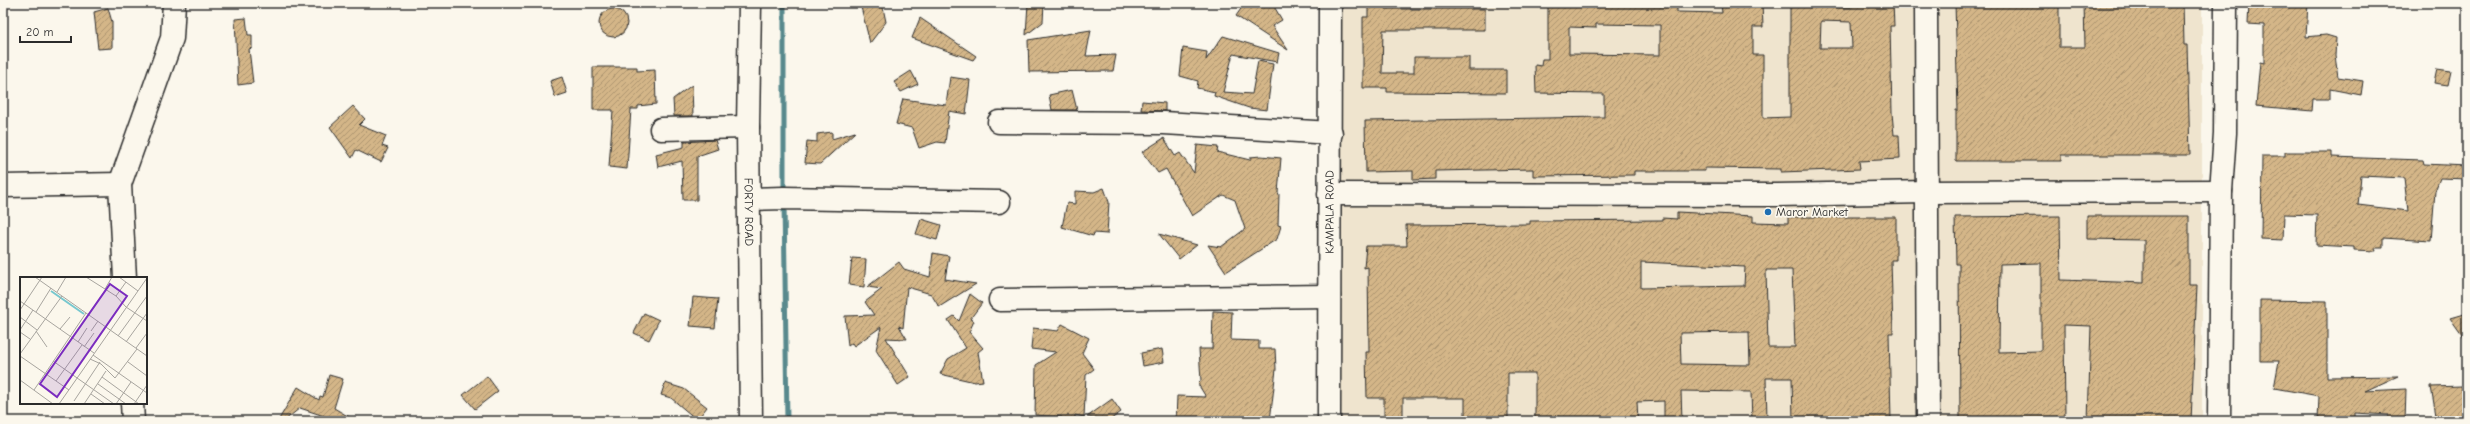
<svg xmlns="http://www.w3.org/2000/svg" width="2470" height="424" font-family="'Comic Neue',sans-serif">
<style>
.built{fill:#efe4ce}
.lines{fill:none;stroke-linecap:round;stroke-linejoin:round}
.stream{stroke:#59898d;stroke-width:5}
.building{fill:url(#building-hatch);stroke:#2b2b2b;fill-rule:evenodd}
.minor-casing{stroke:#2b2b2b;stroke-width:25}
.minor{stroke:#fbf7ec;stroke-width:22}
.poi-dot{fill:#1f6fb2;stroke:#fbf7ec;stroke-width:1.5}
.labels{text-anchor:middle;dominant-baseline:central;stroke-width:3.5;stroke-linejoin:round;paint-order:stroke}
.street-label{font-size:12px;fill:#2b2b2b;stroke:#fbf7ec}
.poi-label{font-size:12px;fill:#2b2b2b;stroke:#fbf7ec;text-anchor:start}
.inset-river{fill:none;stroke:#77c8cf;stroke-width:2}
.inset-road{fill:none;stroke:#a8a59f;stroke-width:1}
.view{fill:#7b2cbf;fill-opacity:0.15;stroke:#7b2cbf;stroke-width:2}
.inset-edge{fill:none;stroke:#2b2b2b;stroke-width:2}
</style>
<defs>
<pattern id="building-hatch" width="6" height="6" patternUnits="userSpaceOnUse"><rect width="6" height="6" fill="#d4b688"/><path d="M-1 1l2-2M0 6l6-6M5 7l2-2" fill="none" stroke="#ac946f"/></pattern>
</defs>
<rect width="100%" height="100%" fill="#fbf7ec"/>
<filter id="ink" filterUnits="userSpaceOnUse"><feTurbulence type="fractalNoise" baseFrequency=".025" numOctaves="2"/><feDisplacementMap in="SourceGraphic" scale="8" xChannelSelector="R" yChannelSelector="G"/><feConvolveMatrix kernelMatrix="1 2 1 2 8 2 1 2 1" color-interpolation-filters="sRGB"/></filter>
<g filter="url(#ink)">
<path class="built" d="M1336,3H2202V421H1334Z"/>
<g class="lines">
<path class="stream" d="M784,3V192
M784,202L787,421"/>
</g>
<path class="building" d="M860,3H882L886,22L870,43Z
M1028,3H1044L1043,22L1026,35Z
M1245,3H1272L1282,20L1272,26L1288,50L1236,16Z
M1368,3H1387L1386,9H1485V30H1383L1382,73H1414V57H1469V70H1506V93L1387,92V88H1363V17H1368Z
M1548,3L1677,7V12L1722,13L1721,3H1762L1763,27H1753V55H1763V118L1790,117V3H1803V6L1834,7H1851V3H1893L1894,26H1890L1892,113L1894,135H1899L1900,159L1859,161L1860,169L1781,172V169L1705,168V171H1634V175L1533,176V169L1435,171V179L1413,180V171L1366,172L1365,121L1604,117V94L1536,93L1535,65L1541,66L1542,59H1548ZM1821,21L1851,22L1852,48H1820ZM1596,24L1660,25V55L1569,54V27L1596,28Z
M1955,3H2059V47H2085L2084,3H2183L2184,45H2187L2190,155H2061V161H1956V110H1958Z
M2249,3H2308L2306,37L2326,35L2336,38L2335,56L2338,77L2363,81L2361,95L2330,89V99H2313L2312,111L2256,106L2260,62L2264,63V25L2248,24Z
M108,8L112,22V48L98,49L94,12Z
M599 23a14 14 0 1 1 28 0a14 14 0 1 1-28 0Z
M246,18L248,35H252V48L249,49L253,83L238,85L235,19Z
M920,18L976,56L973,60L912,38Z
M1091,30L1086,56L1116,55L1113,71L1029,72L1028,40Z
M1223,36L1279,53L1277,62L1233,54L1223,92L1252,94L1258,61L1273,64L1267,110L1249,108L1214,96L1215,92L1197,88L1198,81L1180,76L1183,48L1207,52L1206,60Z
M593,67H637V71L655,70L656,104L638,106V109H631L627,169L609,167L613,110H593Z
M2437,69L2451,71L2448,85L2434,83Z
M911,71L918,84L901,92L894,82Z
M562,77L567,93L555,97L550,81Z
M950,77L970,80L966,114L949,111L945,143L937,142L919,148L912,128L896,124L903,99L946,105Z
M692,85L693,116H674L673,99Z
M1072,90L1077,110H1052L1049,95Z
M1142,101L1165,103V111L1141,110Z
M353,106L365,119L359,125L386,136L382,146L388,148L381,162L356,150L352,158L330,127Z
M832,132V139L855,132L820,164L805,163L807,141L817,142V134Z
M1164,138L1175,156L1180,153L1194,173L1197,145L1218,147L1217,152L1250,160V157L1261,156L1281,158L1278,193L1279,194L1278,225L1281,226L1277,239L1226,272L1208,245L1221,247L1245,229L1235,200L1223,195L1192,216L1166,169L1158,173L1142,152Z
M715,140L718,149L697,156V200H683L682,161L658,167L656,154L684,147V142Z
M2285,152H2332V157L2423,160L2424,164L2467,166V179L2440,178L2435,191L2431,241L2383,238V248H2375L2376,251L2354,250V247L2316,245L2317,215L2284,214L2283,240L2261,239L2262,156H2285ZM2361,176L2404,178L2408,211L2358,205Z
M1104,188L1109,202L1107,234L1094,233L1093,236L1062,227L1067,203L1075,204V191L1094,192Z
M1677,212L1753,216V222L1788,223V217H1896V260H1891L1893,333H1889L1891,421H1793L1792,378H1766L1767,421H1752L1751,392L1681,391L1682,421H1664V401L1637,402L1638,421H1535V373H1508V421H1465V398H1403V421H1384V398H1367L1366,352H1369L1368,267L1364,268L1366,246H1407L1406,225L1530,224V221L1662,220V218L1677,219ZM1641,262L1745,267L1744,286L1641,288ZM1766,270H1792L1795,347H1768ZM1749,332L1750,365L1681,364L1680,333Z
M2060,216L2061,280L2144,283V240L2087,239V216H2189V285H2197L2191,421H2088L2091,326L2064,325L2065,421H1960L1959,264H1956L1955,217ZM2041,263V351L1999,352L2000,264Z
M921,219L941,225L937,240L916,234Z
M1159,234L1197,245L1179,259Z
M933,253L949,256L945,279L976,284L939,307L931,294L907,287L903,328L899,326L907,339L886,338L910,377L898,385L876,350L881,327L854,346L852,343L848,346L845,316L874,315L865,302L882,289L867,287L899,262L904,269L930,277Z
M852,258L866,259L864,287L849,285Z
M970,294L982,303L970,319L974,321L969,332L983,348L978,352L983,381L975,382L940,374L948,359L966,348L948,320L954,316L959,321Z
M693,297L718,299L715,328L690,326Z
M2260,300L2327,301V377L2398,376L2365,391L2406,389L2405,421H2388V415L2355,413V421H2318L2319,396L2274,388L2279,361H2260Z
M1213,311L1232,312L1231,340L1259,341V349H1275L1276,369L1270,421H1176L1177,396L1206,397L1198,384L1201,381L1199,349H1212Z
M644,313L659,320L649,340L634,333Z
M2467,313V342L2450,318Z
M1062,324L1089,338L1082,353L1094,369L1086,375L1084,417L1075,415V421H1062V417L1035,415L1036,365L1056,352L1031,349L1033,328L1058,331Z
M1162,349L1164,362L1143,366L1141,353Z
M329,375L343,379L334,408L351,418L350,421H339L300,408L284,421H278L298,387L319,400L320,396L323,397Z
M487,376L498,391L475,409L463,395Z
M665,383L684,389L707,407L697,420L671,398L661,395Z
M2462,386L2465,421H2437L2431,387Z
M1112,399L1121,412L1110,420L1087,417Z"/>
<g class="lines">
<defs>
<g id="minor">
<path id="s1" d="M750,3L748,127L751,421"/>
<path d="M1926,3L1928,421"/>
<path d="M999,122L1164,123L1331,133"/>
<path d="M661,129L748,127"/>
<path d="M3,186L120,184"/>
<path d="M1329,194L1778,195L1926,192L2221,191"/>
<path d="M749,199L784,198L999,202"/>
<path d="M125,278L120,184L172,38L174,3"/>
<path d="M1000,300L1329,296"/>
<path d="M132,403L133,421"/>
<path id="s2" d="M1329,421L1330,3"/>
<path d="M2219,421L2221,191L2225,133L2226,3"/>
</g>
</defs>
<use href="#minor" class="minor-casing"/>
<use href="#minor" class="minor"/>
</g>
</g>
<circle class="poi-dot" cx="1768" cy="212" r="4"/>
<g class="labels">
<g class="street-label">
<text stroke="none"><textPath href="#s1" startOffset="209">FORTY ROAD</textPath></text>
<text stroke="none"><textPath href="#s2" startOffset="209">KAMPALA ROAD</textPath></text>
</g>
<g class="poi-label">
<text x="1776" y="212">Maror Market</text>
</g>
</g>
<g transform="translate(20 277)">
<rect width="127" height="127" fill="#fbf7ec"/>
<path class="inset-river" d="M31,14L64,37"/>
<path class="inset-road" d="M15,0L127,79M66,0L96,19L106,30M99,0L118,14M85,12L92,0M37,15L46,0M96,19L106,5M0,24L74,76M106,30L127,44M0,33L22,0M16,35L31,11M0,40L17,53M40,52L50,40M0,53L13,33M16,54L27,70M71,54L78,44M0,55L10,62M98,59L127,19M58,65L67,51M106,65L127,36M64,70L74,56M116,71L127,56M0,77L42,19M73,78L127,116M0,79L49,113M70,82L81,87L95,101L117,72M33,84L94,127M108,85L127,99M82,100L119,127M0,103L33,127M36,104L62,68M78,107L106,127M14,113L66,36M71,117L85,127M54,124L80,85M39,127L127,1M64,127L86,94M96,127L111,105M114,127L127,108"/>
<path class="view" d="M90,7L107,19L37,120L20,107Z"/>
<rect width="127" height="127" class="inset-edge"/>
</g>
<rect width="2470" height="424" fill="none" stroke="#fbf7ec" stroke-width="16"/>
<rect x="8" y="8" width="2454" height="408" fill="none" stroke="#2b2b2b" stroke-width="1.5" filter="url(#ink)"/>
<path d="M20 36v6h51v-6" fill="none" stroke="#2b2b2b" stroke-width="2"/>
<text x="26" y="36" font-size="12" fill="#2b2b2b" stroke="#fbf7ec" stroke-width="3" paint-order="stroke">20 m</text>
</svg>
